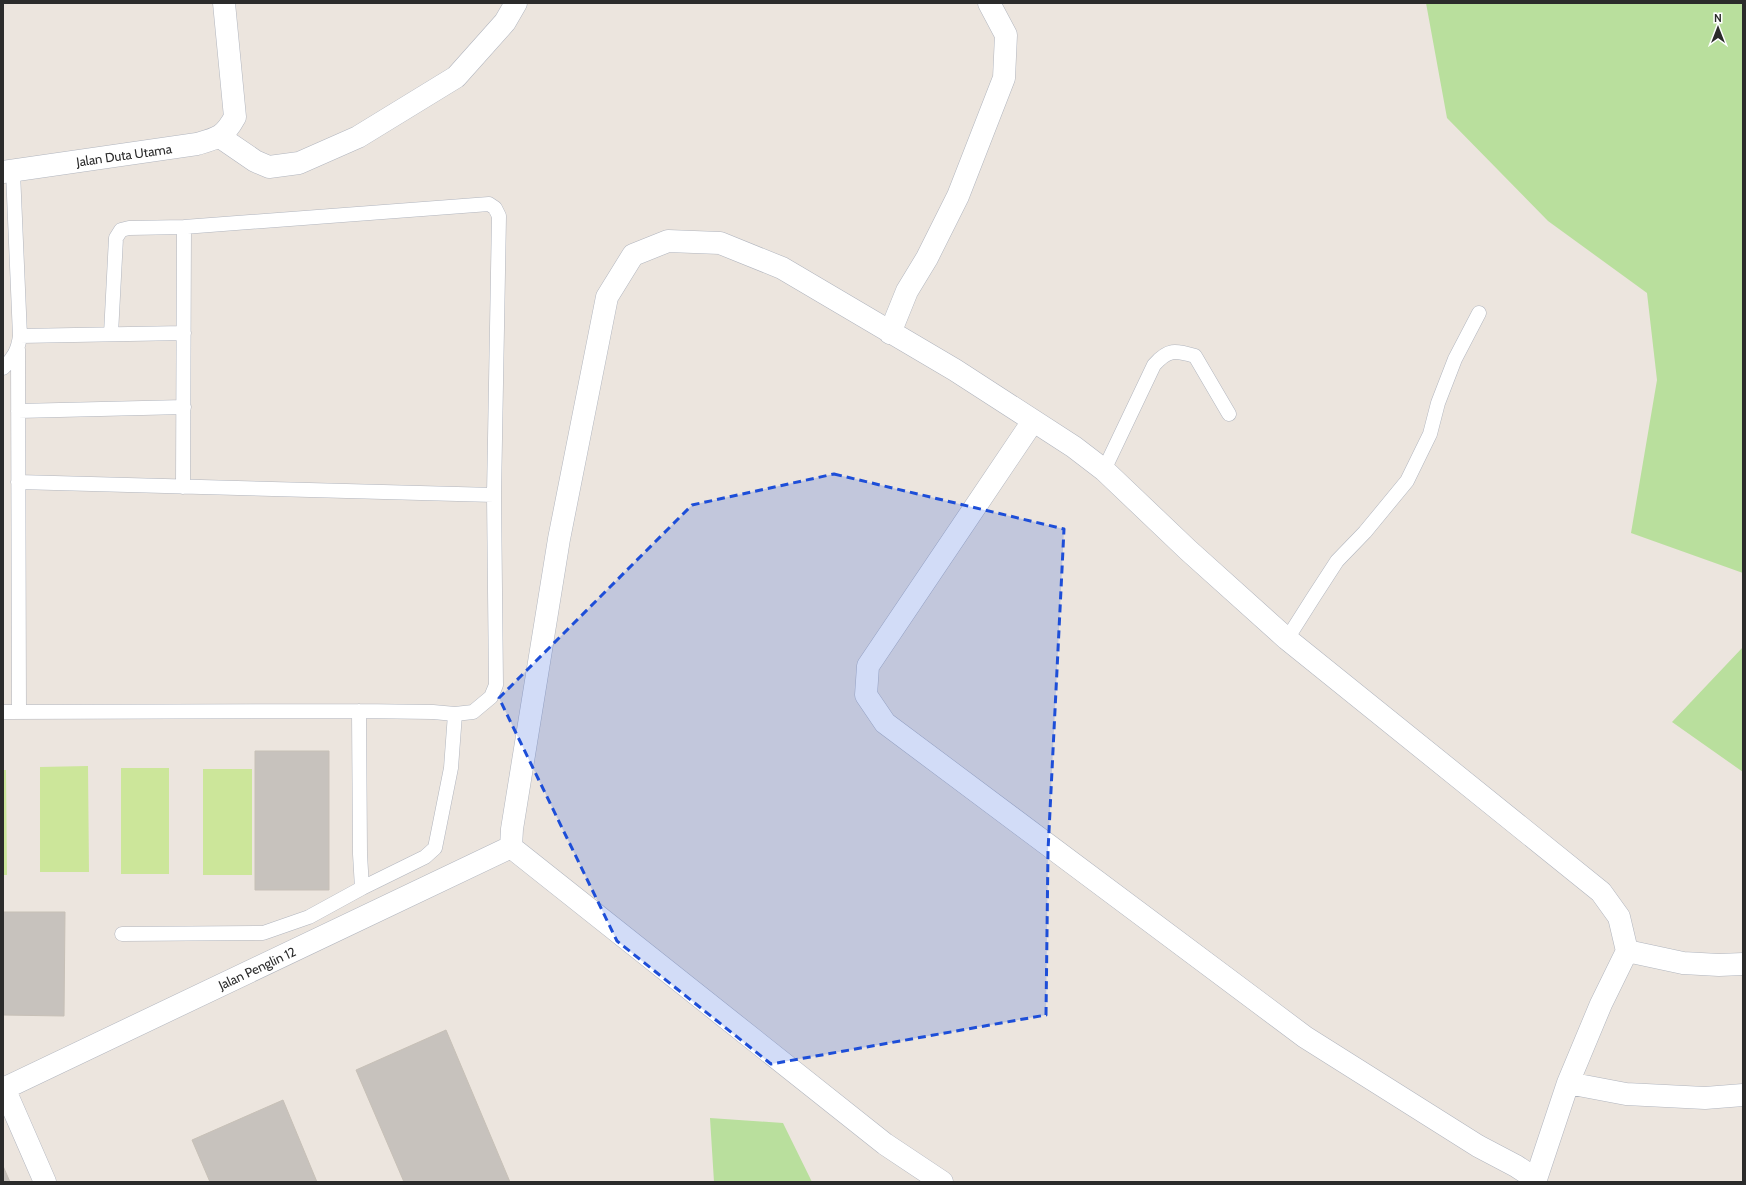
<svg xmlns="http://www.w3.org/2000/svg" width="1746" height="1185" font-family="Cabin,sans-serif">
<style>
.green{fill:#b9df9d}
.pitch{fill:#cce69a}
.building{fill:#c7c2bd;stroke:#c7c0b7}
.lines{fill:none;stroke-linecap:round;stroke-linejoin:round}
.service-casing{stroke:#b1b5be;stroke-width:15}
.minor-casing{stroke:#b1b5be;stroke-width:23}
.service{stroke:#fff;stroke-width:14}
.minor{stroke:#fff;stroke-width:22}
.marked{fill:#1d4ed8;fill-opacity:0.2;stroke:#1d4ed8;stroke-width:3;stroke-dasharray:8 5;stroke-linejoin:round}
.labels{text-anchor:middle;dominant-baseline:central;stroke-width:4;stroke-linejoin:round;paint-order:stroke}
.street-label{font-size:13px;fill:#2b2b2b;stroke:#fff}
</style>
<rect width="100%" height="100%" fill="#ece5de"/>
<path class="green" d="M1426,3H1743V573L1631,533L1657,380L1647,293L1548,221L1447,118Z
M1743,647V772L1672,722Z
M710,1118L783,1123L812,1182H714Z"/>
<path class="pitch" d="M88,766L89,872H40V767Z
M121,768H169V874H121Z
M203,769H252V875H203Z
M3,770H6L7,875H3Z"/>
<path class="building" d="M255,751H329V890H255Z
M3,912H65L64,1016L3,1015Z
M446,1030L510,1182H404L356,1070Z
M283,1100L317,1182H210L192,1140Z
M3,1166L10,1182H3Z"/>
<g class="lines">
<defs>
<path id="service" d="M20,336L184,333
M18,349L19,712
M3,368C14,358 18,350 20,336L13,172
M18,411L184,407
M1104,470L1154,365C1168,349 1175,350 1195,356L1229,414
M18,482L494,495
M183,487L184,227
M1287,639L1313,598L1337,561L1365,532L1407,481L1430,434L1438,403L1455,359L1479,313
M359,711L360,854L362,888L425,857L435,848L451,768L455,714
M3,712L359,711L433,712L455,714L473,712L491,697L496,685L494,495L499,216L495,208L489,204L184,227L129,228L121,230L116,238L111,334
M122,934L263,933L309,917L362,888"/>
<path id="minor" d="M220,137L255,161L269,167L299,163L358,137L456,77L505,22L516,3
M3,172L197,144C218,138 224,137 235,117L224,3
M890,333L907,291L927,258L958,196L1004,78L1006,35L989,3
M1033,421L868,666L866,695L885,723L1305,1037L1478,1146L1516,1166L1536,1179V1182
M511,847L512,829L559,539L607,297L633,255L668,241L720,243L782,268L955,370L1074,447L1104,470L1188,550L1287,639L1601,892L1619,917L1627,951L1601,1004L1568,1083L1536,1179
M511,847L885,1144L942,1182
M1627,951L1683,963L1719,965L1743,964
M1568,1083L1626,1094L1705,1098L1743,1095
M4,1088L45,1182
M3,1089L511,847"/>
</defs>
<use href="#service" class="service-casing"/>
<use href="#minor" class="minor-casing"/>
<use href="#service" class="service"/>
<use href="#minor" class="minor"/>
</g>
<path class="marked" d="M834,474L1064,529L1048,851L1046,1015L771,1064L617,941L499,698L692,505Z"/>
<g class="labels">
<g class="street-label">
<text transform="translate(124 155) rotate(-8)">Jalan Duta Utama</text>
<text transform="translate(257 968) rotate(-25)">Jalan Penglin 12</text>
</g>
</g>
<rect width="1746" height="1185" fill="none" stroke="#2b2b2b" stroke-width="8"/>
<g transform="translate(1718 28)" stroke="#ffffff" stroke-width="3" paint-order="stroke">
<path d="M0-3L7 15L0 10L-7 15Z" fill="#2b2b2b"/>
<text y="-6" font-size="11" font-weight="bold" text-anchor="middle" fill="#2b2b2b">N</text>
</g>
</svg>
